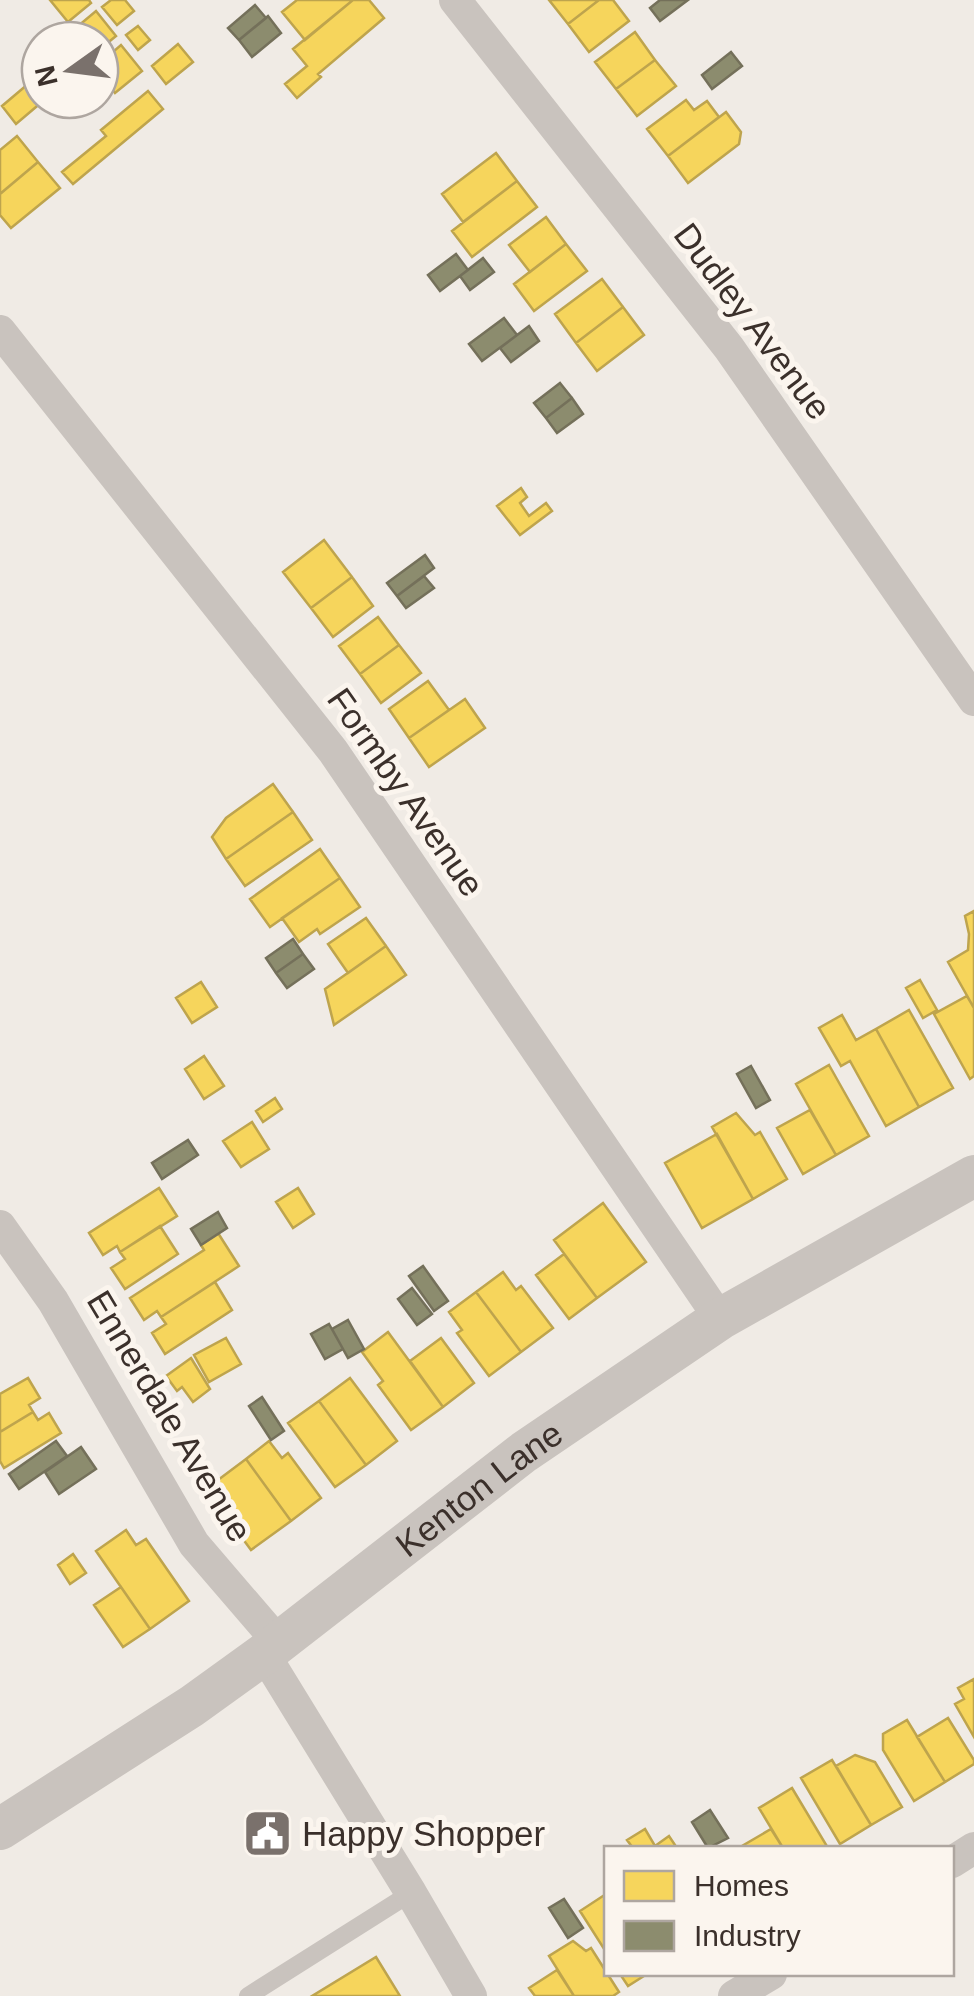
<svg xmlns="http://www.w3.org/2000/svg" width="974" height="1996" font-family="Arial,sans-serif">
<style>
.homes{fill:#f6d55c;stroke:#bea44d;stroke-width:2.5}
.industry{fill:#8c8c6e;stroke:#74705a;stroke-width:2.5}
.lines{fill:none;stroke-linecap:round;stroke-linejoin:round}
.service{stroke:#c9c3be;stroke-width:18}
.minor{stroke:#c9c3be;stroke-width:32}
.tertiary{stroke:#c9c3be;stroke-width:42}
.labels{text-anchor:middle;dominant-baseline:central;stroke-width:10;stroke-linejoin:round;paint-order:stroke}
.street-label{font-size:35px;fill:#3b302b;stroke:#fbf5ee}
.poi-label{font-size:35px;fill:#3b302b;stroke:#fbf5ee;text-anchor:start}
</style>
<rect width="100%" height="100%" fill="#f0ebe5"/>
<path class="homes" d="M50,0H89L91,3L68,22Z
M111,0H125L134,11L117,25L102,7Z
M297,0H353L305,40L282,12Z
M353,0H369L384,18L318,74L321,77L297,98L285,84L307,66L293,49Z
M549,0H599L568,24Z
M599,0H613L629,21L589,52L568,24Z
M96,11L116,36L100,49V40H77L71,32Z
M138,26L150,40L138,50L126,35Z
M635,32L655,60L616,89L595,62Z
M178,44L193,62L166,84L152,66Z
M121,45L142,71L115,93L100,74V63Z
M655,60L676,86L637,116L616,89Z
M28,84L43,101L16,124L2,106Z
M148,91L163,109L73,184L62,172L106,136L101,130Z
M686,100L694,110L707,101L719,117L668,156L647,129Z
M726,112L741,132L739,144L688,183L668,156Z
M17,136L38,162L0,194V150Z
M496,153L517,181L463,222L442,194Z
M38,162L60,188L11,228L0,215V194Z
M517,181L537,207L472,257L452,231Z
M546,217L566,244L530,272L509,245Z
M566,244L587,271L534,311L514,284Z
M602,279L623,307L576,343L555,314Z
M623,307L644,335L597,371L576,343Z
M521,488L527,497L520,503L529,516L546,503L552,511L520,535L497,506Z
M324,540L352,577L311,608L283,572Z
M352,577L373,606L333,637L311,608Z
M378,617L399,645L360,674L339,646Z
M399,645L421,673L381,703L360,674Z
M428,681L449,710L409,738L389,709Z
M465,699L485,728L429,767L409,738Z
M273,784L293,812L226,859L212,837L226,818Z
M293,812L312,840L245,886L226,859Z
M320,849L340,878L270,927L250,899Z
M340,878L360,907L320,934L317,929L299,942L282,918Z
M974,911V1008L948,962L968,950L969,934L965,916Z
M366,918L386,946L348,973L328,944Z
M386,946L406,975L334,1025L325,989Z
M920,980L937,1010L923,1018L906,988Z
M201,982L217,1007L192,1023L176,998Z
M967,996L974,1008V1076L970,1079L934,1014Z
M909,1010L953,1088L919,1107L876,1029Z
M842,1015L856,1040L876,1029L919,1107L886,1126L850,1061L841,1066L819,1028Z
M204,1056L224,1086L204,1099L185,1069Z
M829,1065L869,1136L836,1155L796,1084Z
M275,1098L282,1109L263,1122L256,1111Z
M810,1110L836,1155L803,1174L777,1128Z
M736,1113L755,1135L760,1132L787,1179L753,1199L712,1127Z
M252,1122L269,1149L241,1167L223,1141Z
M717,1134L753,1199L702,1228L665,1163Z
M159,1188L177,1216L120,1252L117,1246L103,1255L89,1233Z
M298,1188L314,1214L293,1228L276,1202Z
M603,1203L646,1262L597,1298L554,1240Z
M160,1226L178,1254L125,1289L111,1268L125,1259L120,1252Z
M218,1233L239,1266L161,1317L157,1311L144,1320L130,1298L204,1250L201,1245Z
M564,1254L597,1298L569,1319L536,1275Z
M503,1272L516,1290L521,1286L553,1328L521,1352L476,1292Z
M215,1282L232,1310L165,1354L152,1333L166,1324L161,1317Z
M476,1292L521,1352L489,1376L457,1333L462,1330L449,1312Z
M388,1332L443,1407L411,1430L378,1385L383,1381L362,1352Z
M226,1338L241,1364L209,1382L194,1355Z
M441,1338L474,1383L443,1407L410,1361Z
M191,1358L210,1389L193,1402L182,1387L177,1391L166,1376Z
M28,1378L40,1398L29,1405L33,1412L0,1432V1394Z
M350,1378L397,1441L366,1465L319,1401Z
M319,1401L366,1465L335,1487L288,1423Z
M33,1412L38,1420L49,1413L61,1433L4,1468L0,1461V1432Z
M269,1441L282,1458L288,1453L321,1498L291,1521L246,1459Z
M246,1459L291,1521L251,1550L206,1489Z
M126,1530L136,1545L146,1539L189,1601L150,1629L96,1551Z
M73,1554L86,1573L70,1584L58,1565Z
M121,1587L150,1629L123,1647L94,1605Z
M974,1679V1737L955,1704L964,1699L958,1688Z
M948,1718L974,1760V1764L945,1782L917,1737Z
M907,1720L945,1782L914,1801L883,1750V1734Z
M855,1755L875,1762L902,1807L871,1825L836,1766Z
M832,1760L871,1825L840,1844L801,1778Z
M792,1788L828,1848H783L759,1808Z
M645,1829L655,1846L669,1836L677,1848H633L627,1840Z
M771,1829L783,1848H743L742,1846Z
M606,1894V1952L580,1911Z
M573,1941L586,1951L591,1948L619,1992L613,1996H574L549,1956Z
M376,1957L400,1996H312Z
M557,1970L574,1996H535L529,1988Z
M620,1974H647L628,1986Z"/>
<path class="industry" d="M660,0H688L660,21L650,8Z
M255,5L266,18L239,40L228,28Z
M268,16L281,33L252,57L239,40Z
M731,52L742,66L712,89L702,75Z
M456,254L468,270L440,291L428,275Z
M483,258L494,272L470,290L460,276Z
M504,318L517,335L482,361L469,344Z
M529,326L539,341L511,362L500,348Z
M560,383L572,398L546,418L534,403Z
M572,398L583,414L557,433L546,418Z
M425,555L434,568L397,596L387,583Z
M424,576L434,588L406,608L397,596Z
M293,939L303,954L276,973L266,958Z
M303,954L314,969L287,988L276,973Z
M751,1066L770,1100L756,1108L737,1074Z
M188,1140L198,1155L162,1179L152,1163Z
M218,1212L227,1228L201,1245L191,1229Z
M423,1266L448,1301L434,1311L409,1276Z
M412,1288L432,1314L417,1325L398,1299Z
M348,1320L364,1349L348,1358L332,1329Z
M329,1324L343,1349L325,1359L311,1334Z
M262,1397L284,1431L271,1440L249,1406Z
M56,1441L67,1456L19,1489L9,1474Z
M81,1447L96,1469L59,1494L45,1472Z
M710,1810L728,1838L708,1848L692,1822Z
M564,1899L583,1928L568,1938L549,1908Z"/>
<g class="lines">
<path class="service" d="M248,1996L411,1893"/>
<path class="minor" d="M455,0L729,348L974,700
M0,331L333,751L720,1319
M0,1226L53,1301L194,1544L279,1643
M264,1654L411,1893L471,1996
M952,1862L974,1848
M734,1996L771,1974"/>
<path class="tertiary" id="s1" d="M0,1829L192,1706L264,1654L524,1452L720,1319L974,1176"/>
</g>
<defs>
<symbol id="civic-square" viewBox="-11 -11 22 22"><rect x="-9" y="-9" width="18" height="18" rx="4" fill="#7a716c" stroke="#fbf5ee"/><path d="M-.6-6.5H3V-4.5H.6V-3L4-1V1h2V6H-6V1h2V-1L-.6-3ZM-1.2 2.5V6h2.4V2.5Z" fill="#fff"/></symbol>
</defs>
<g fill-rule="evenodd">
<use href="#civic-square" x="240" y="1806" width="55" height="55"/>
</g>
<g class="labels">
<g class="street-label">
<text transform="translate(753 321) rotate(53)">Dudley Avenue</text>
<text transform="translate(406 792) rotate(55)">Formby Avenue</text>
<text transform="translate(170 1416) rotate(59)">Ennerdale Avenue</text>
<text stroke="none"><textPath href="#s1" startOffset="588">Kenton Lane</textPath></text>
</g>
<g class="poi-label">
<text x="302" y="1833">Happy Shopper</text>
</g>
</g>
<rect x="604" y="1846" width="350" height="130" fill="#fbf5ee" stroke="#aea6a0" stroke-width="2.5"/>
<rect x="624" y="1871" width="50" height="30" fill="#f6d55c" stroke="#aea6a0" stroke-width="2.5"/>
<text x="694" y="1896" font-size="30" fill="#3b302b">Homes</text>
<rect x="624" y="1921" width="50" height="30" fill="#8c8c6e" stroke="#aea6a0" stroke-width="2.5"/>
<text x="694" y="1946" font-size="30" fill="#3b302b">Industry</text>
<g transform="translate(70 70) rotate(256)"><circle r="48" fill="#fbf5ee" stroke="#aea6a0" stroke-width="2.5"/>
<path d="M0-8L18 38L0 25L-18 38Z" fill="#7a716c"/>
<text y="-15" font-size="28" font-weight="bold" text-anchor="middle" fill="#3b302b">N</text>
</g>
</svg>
